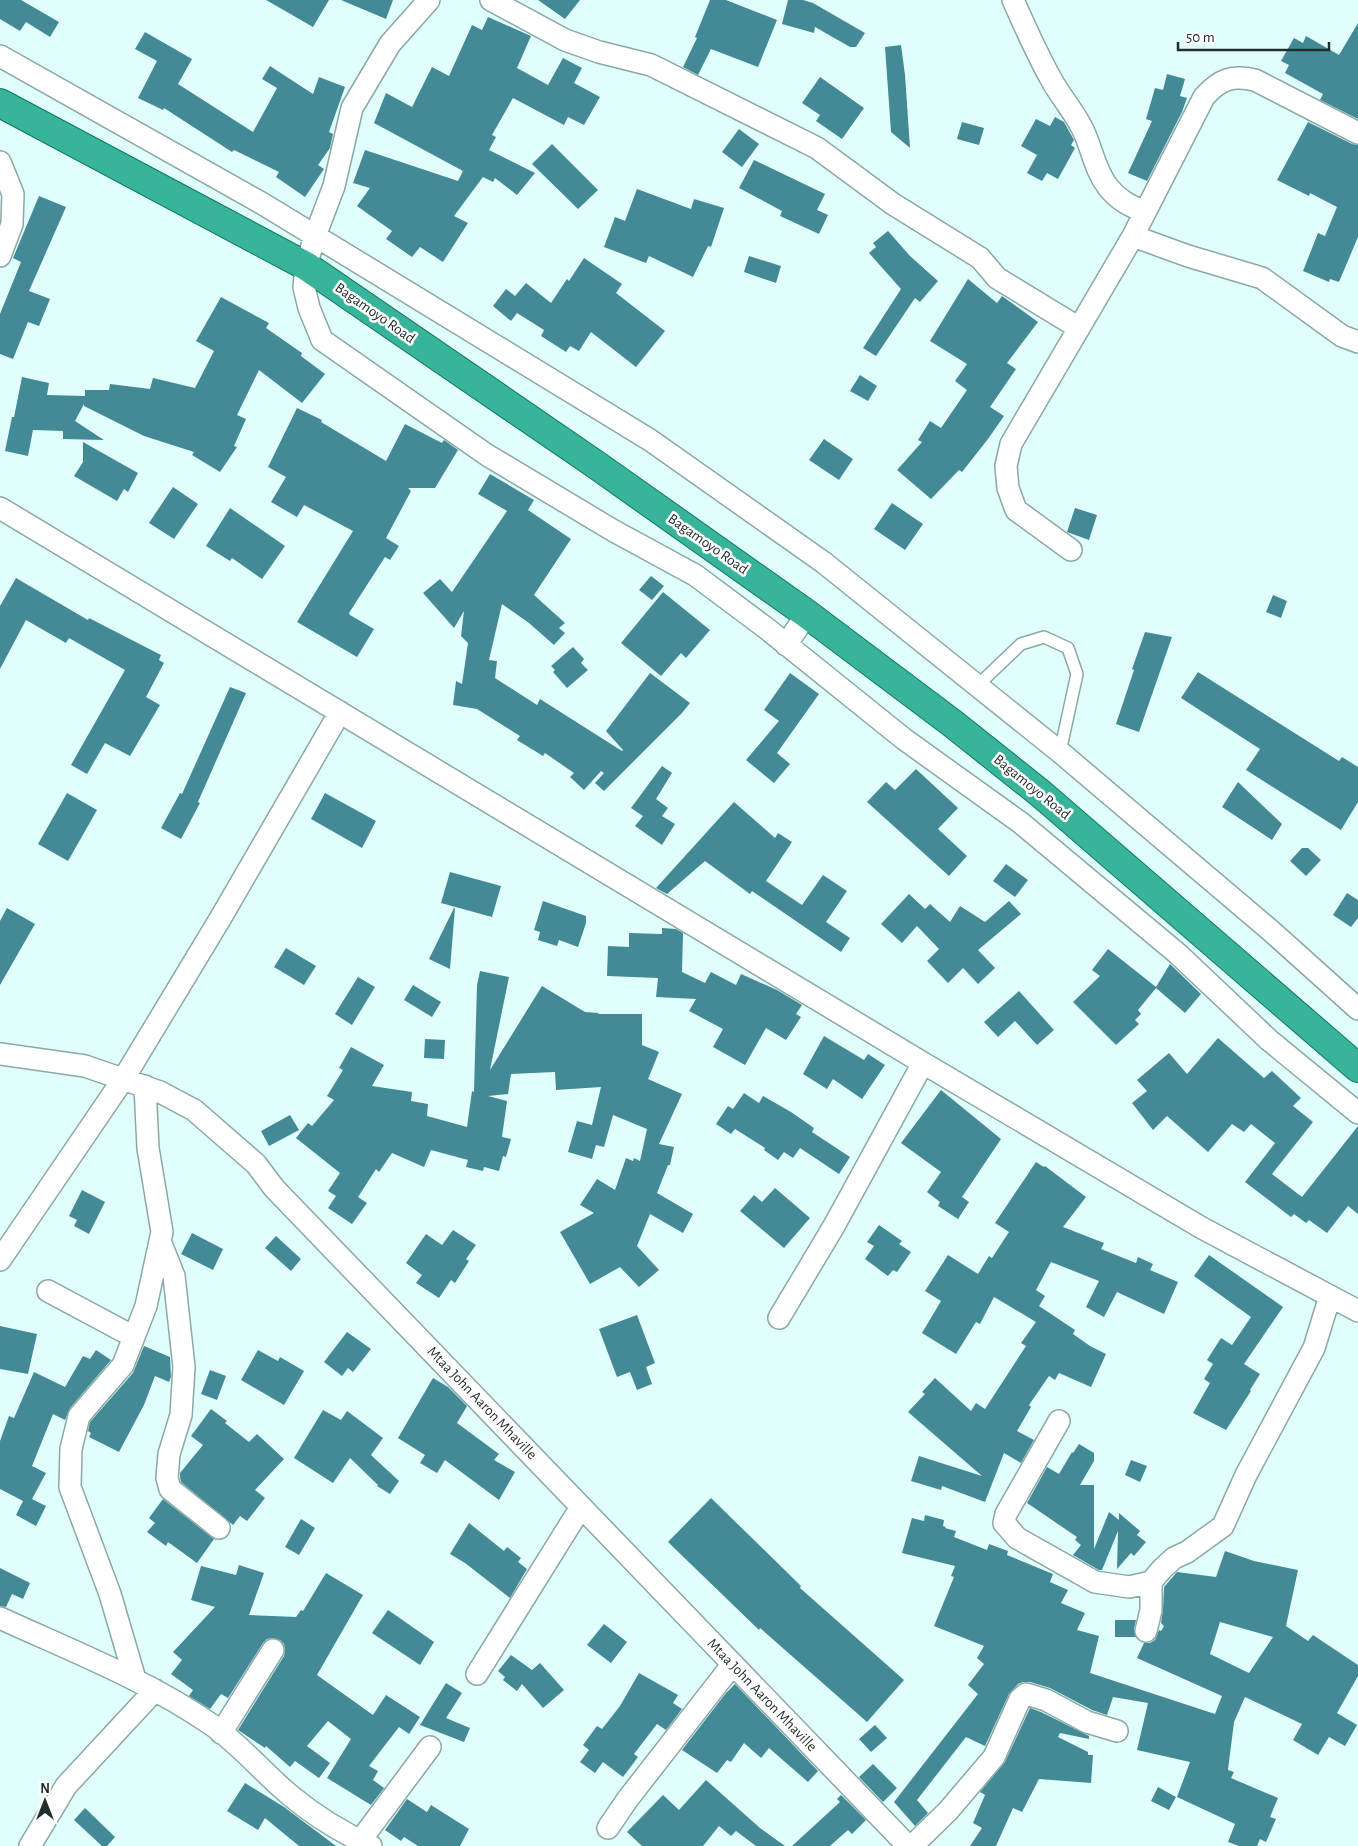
<svg xmlns="http://www.w3.org/2000/svg" width="1358" height="1846" font-family="'Alegreya Sans',sans-serif">
<style>
.building{fill:#448a96;fill-rule:evenodd}
.lines{fill:none;stroke-linecap:round;stroke-linejoin:round}
.service-casing{stroke:#8ba8a6;stroke-width:14}
.minor-casing{stroke:#8ba8a6;stroke-width:24}
.trunk-casing{stroke:#107963;stroke-width:30}
.service{stroke:#fff;stroke-width:11}
.minor{stroke:#fff;stroke-width:21}
.trunk{stroke:#38b49a;stroke-width:28}
.labels{text-anchor:middle;dominant-baseline:central;stroke-width:5;stroke-linejoin:round;paint-order:stroke}
.street-label{font-size:15px;fill:#222e2d;stroke:#fff}
</style>
<rect width="100%" height="100%" fill="#e0fffc"/>
<path class="building" d="M0,0H21L59,22L50,37L26,22L20,31L0,19Z
M266,0H329L313,27Z
M341,0H393L386,19Z
M538,0H580L565,19Z
M710,0H726L777,20L758,67L711,49L698,75L683,67L697,38L695,37Z
M788,0H803L813,3L865,33L856,47H850L815,27L814,33L782,24Z
M488,17L531,36L517,68L548,85L563,58L582,68L574,83L600,97L584,125L568,117L564,125L513,98L492,135L496,137L489,150L535,173L517,195L495,178L493,182L483,177L454,216L468,223L443,262L420,247L412,257L386,239L392,231L357,206L370,188L353,183L365,150L458,181L463,171L374,123L386,93L412,107L432,67L449,76L472,25L482,30Z
M1358,23V119L1320,100L1323,94L1285,73L1289,65L1281,61L1294,38L1303,43L1306,36L1339,55Z
M145,32L192,59L178,84L253,132L277,88L262,79L270,66L313,94L319,77L345,87L329,132L333,134L330,148L318,165L324,169L305,197L276,177L279,172L234,150L232,152L164,108L163,110L138,98L157,61L135,49Z
M901,45L905,75L910,148L891,132L885,47Z
M1167,74L1185,79L1180,96L1187,98L1182,112L1147,181L1128,173L1152,121L1146,119L1155,88L1163,90Z
M820,77L864,108L842,139L816,121L820,115L802,103Z
M1055,117L1064,122L1074,140L1071,145L1075,148L1058,179L1047,173L1042,181L1027,173L1037,155L1021,146L1036,119L1050,126Z
M962,122L984,128L979,145L957,139Z
M1308,122L1352,144L1358,145V237L1339,282L1330,279L1329,282L1303,271L1318,233L1325,236L1337,207L1310,193L1309,196L1277,180Z
M739,129L759,144L742,167L722,152Z
M552,144L598,190L578,209L532,164Z
M754,160L825,194L817,210L828,215L819,234L780,216L782,211L739,188Z
M637,189L691,209L694,199L724,208L711,247L708,246L693,277L649,256L646,263L604,247L615,217L625,221Z
M39,196L66,207L29,291L50,299L39,326L28,322L13,359L0,354V314L21,262L13,258Z
M888,231L910,256L938,281L920,302L915,298L876,356L863,348L901,289L869,253L876,247L873,243Z
M749,256L781,266L776,283L744,272Z
M584,258L622,284L616,293L665,331L636,367L591,332L579,351L570,346L566,352L541,336L544,330L517,313L511,321L493,306L506,289L515,296L526,283L551,303L567,279L569,281Z
M968,279L997,303L1002,296L1038,322L1007,363L1016,369L990,407L1004,416L988,439L962,472L959,470L931,499L897,470L922,442L918,440L930,421L941,428L967,390L955,381L967,364L930,341Z
M221,297L269,323L266,328L302,353L301,356L325,374L302,403L259,370L237,415L246,419L234,446L237,447L220,472L192,455L194,452L144,436L84,406V404L75,421L104,440L63,439V431L33,430L28,456L5,451L12,417H14L22,377L49,383L47,395L85,396V390H109L110,384L150,389L153,378L195,388L214,351L196,341Z
M860,375L877,386L868,401L850,391Z
M297,408L322,420L321,422L386,461L405,424L442,443L444,440L458,450L435,488H408L411,491L386,538L399,546L390,560L385,557L349,613L350,615L374,629L357,657L297,622L353,531L304,505L297,517L271,502L286,477L268,467Z
M824,439L853,459L839,480L809,460Z
M83,442L138,473L128,492L124,489L117,501L74,476L83,462Z
M490,474L534,500L528,510L571,539L534,595L565,623L559,628L565,633L554,645L529,623L502,604L489,660L497,661L495,678L537,705L540,699L622,751L623,750L606,731L650,673L690,703L682,713L604,791L595,783L604,773L601,771L584,790L570,777L574,773L545,753L543,756L517,740L520,736L477,709L453,705L456,681L462,684L468,643L461,636L464,611L454,628L423,593L440,579L452,592L507,511L478,494Z
M173,487L198,504L174,539L149,523Z
M892,503L923,524L905,550L874,529Z
M230,508L285,546L262,579L232,558L230,561L206,546Z
M1075,508L1097,515L1089,540L1067,532Z
M651,576L664,586L652,600L639,590Z
M16,578L88,620L89,618L161,655L159,660L164,663L146,697L160,705L130,756L105,743L87,774L71,765L125,670L69,638L66,643L26,620L0,669V606Z
M663,592L710,630L686,658L681,653L661,676L621,643Z
M1273,595L1287,601L1281,618L1266,612Z
M1145,632L1172,637L1139,732L1116,724L1134,670L1132,669Z
M573,647L584,659L581,663L588,670L567,688L553,672L555,670L551,666Z
M1198,672L1339,761L1342,757L1358,767V802L1341,830L1246,770L1260,749L1181,698Z
M790,673L819,694L777,753L790,764L774,783L746,760L779,721L764,710Z
M230,687L246,693L198,802L200,803L181,839L161,828L180,793L182,794Z
M662,766L672,773L656,799L668,808L662,816L675,824L662,845L635,826L643,816L631,808Z
M916,769L958,808L938,829L967,856L949,876L867,802L886,782L895,790Z
M1238,782L1282,824L1272,840L1222,807Z
M67,793L97,810L68,861L38,844Z
M325,793L376,821L362,848L311,819Z
M734,802L775,838L778,833L792,842L766,881L802,905L823,875L847,891L826,922L850,938L841,952L752,891L750,894L705,861L667,894L656,888Z
M1302,848H1308L1321,860L1306,876L1290,861Z
M1006,864L1028,880L1015,897L993,881Z
M450,872L501,886L492,917L441,903Z
M1347,893L1358,900V918L1351,927L1333,915Z
M909,894L925,909L930,904L950,922L960,906L985,922L1009,901L1021,914L978,950L995,968L978,984L963,968L948,983L927,961L939,949L917,926L902,943L881,924Z
M543,901L586,916V923L578,947L559,940L557,946L538,940L540,932L534,930Z
M7,908L35,924L0,985V921Z
M454,908H455L450,969L429,959Z
M662,928L676,929L683,933L682,972L705,983L711,972L736,985L741,974L777,990L802,1005L796,1014L801,1017L786,1040L766,1028L745,1065L713,1047L723,1029L689,1011L696,999L656,997L658,978L607,976L608,946L629,947V933L662,934Z
M286,948L316,966L304,985L274,967Z
M1108,949L1156,987L1170,964L1201,994L1185,1013L1156,988L1138,1010L1141,1014L1135,1020L1139,1024L1116,1045L1073,1002L1100,976L1092,970Z
M480,971L509,977L490,1070L542,986L585,1012L599,1013L598,1014H642V1045L659,1052L648,1079L682,1094L659,1144L674,1147L670,1165H668L657,1193L693,1214L683,1233L650,1214L637,1246L659,1270L639,1287L620,1267L590,1284L560,1232L594,1213L580,1205L597,1179L615,1190L626,1158L633,1161L634,1158L640,1161L647,1129L613,1115L604,1147L596,1145L592,1159L568,1152L577,1121L592,1125L601,1087L556,1090L555,1072L511,1074L508,1094L488,1096L507,1101L502,1137L511,1139L506,1157L503,1156L499,1171L484,1167L483,1171L466,1167L468,1160L431,1150L424,1167L392,1153L379,1172L376,1169L358,1197L367,1203L352,1224L328,1208L336,1196L328,1191L340,1173L296,1138L308,1123L312,1126L334,1100L327,1096L343,1070L339,1068L351,1047L384,1065L372,1086L412,1092L411,1101L428,1104L427,1116L467,1127L472,1091L474,1092L477,985Z
M358,977L375,987L352,1025L335,1014Z
M413,985L441,1002L432,1017L404,1000Z
M1019,991L1054,1030L1037,1045L1015,1021L998,1037L984,1022Z
M824,1036L864,1060L868,1054L885,1065L862,1099L833,1079L827,1089L803,1074Z
M1218,1038L1264,1078L1272,1071L1301,1098L1293,1106L1313,1122L1272,1174L1302,1197L1358,1126V1214L1348,1206L1327,1233L1309,1220L1306,1223L1294,1214L1291,1217L1245,1182L1275,1143L1251,1124L1244,1132L1232,1124L1208,1152L1167,1116L1153,1130L1132,1103L1147,1091L1137,1080L1169,1053L1187,1074Z
M425,1039L445,1040L444,1059L424,1058Z
M941,1090L1001,1139L962,1197L969,1202L958,1219L938,1206L940,1202L927,1192L941,1172L901,1143Z
M744,1093L759,1103L763,1096L791,1112L814,1128L812,1132L850,1157L839,1174L800,1148L793,1158L784,1152L778,1160L764,1150L765,1148L735,1129L731,1134L716,1124L728,1106L733,1109Z
M290,1115L299,1130L269,1146L261,1131Z
M1036,1162L1044,1167L1045,1166L1086,1197L1063,1227L1104,1243L1101,1249L1136,1263L1138,1257L1153,1264L1150,1270L1178,1282L1164,1314L1117,1292L1104,1317L1086,1307L1099,1281L1051,1262L1036,1290L1045,1296L1039,1306L1075,1330L1073,1334L1090,1346L1106,1354L1091,1387L1059,1373L1055,1380L1049,1376L1029,1405L1031,1407L1017,1431L1034,1440L1021,1463L1004,1453L985,1502L942,1486L941,1490L911,1481L919,1456L982,1476L908,1412L925,1394L922,1392L935,1378L971,1411L976,1403L985,1409L1026,1346L1021,1343L1036,1322L994,1297L980,1324L976,1322L956,1354L922,1333L941,1301L925,1291L948,1255L978,1274L989,1256L992,1258L1009,1232L995,1223Z
M775,1188L810,1218L784,1248L740,1211L754,1195L762,1202Z
M82,1190L105,1202L89,1234L74,1226L77,1220L69,1216Z
M879,1225L902,1241L899,1244L911,1252L897,1272L893,1270L888,1276L865,1259L874,1246L867,1242Z
M453,1230L476,1245L466,1259L469,1261L455,1283L451,1280L439,1298L416,1283L422,1275L406,1263L426,1234L442,1245Z
M192,1233L223,1249L213,1270L181,1254Z
M276,1236L301,1259L291,1271L265,1248Z
M1209,1255L1283,1307L1244,1364L1260,1374L1250,1390L1251,1391L1226,1430L1193,1413L1210,1383L1204,1379L1213,1364L1207,1360L1221,1338L1232,1345L1251,1317L1194,1276Z
M637,1315L655,1363L646,1367L652,1384L637,1390L630,1372L617,1377L599,1329Z
M0,1326L37,1334L28,1374L0,1369Z
M347,1332L371,1349L353,1372L348,1368L342,1376L324,1362Z
M144,1346L170,1357L171,1377L169,1382L155,1376L144,1405L119,1452L89,1437L91,1433L88,1431L90,1422L133,1373Z
M96,1350L111,1360L70,1408L65,1420L53,1414L32,1466L46,1473L32,1499L46,1506L36,1526L16,1515L23,1501L0,1489V1441L9,1416L14,1418L34,1372L65,1387L83,1356L90,1359Z
M258,1350L278,1361L280,1357L304,1371L284,1405L241,1380Z
M210,1370L226,1376L217,1400L201,1394Z
M433,1378L448,1387L467,1406L457,1423L499,1454L494,1460L515,1472L499,1500L445,1460L437,1473L420,1463L425,1455L398,1438Z
M211,1409L227,1421L225,1423L249,1442L257,1434L284,1459L255,1490L265,1498L247,1521L240,1516L233,1525L181,1482L180,1477V1473L203,1445L191,1436Z
M323,1410L341,1420L347,1411L383,1438L371,1455L399,1481L390,1494L377,1486L378,1485L350,1458L333,1483L294,1458Z
M1079,1444L1094,1453V1461L1080,1485H1094V1549L1109,1512L1119,1520V1513L1140,1531L1137,1535L1146,1542L1134,1556L1131,1553L1117,1569L1118,1531L1102,1570H1099L1073,1555L1081,1545L1075,1540L1077,1537L1027,1503L1047,1467L1059,1474L1072,1452L1073,1453Z
M1131,1460L1147,1466L1140,1482L1125,1475Z
M711,1498L801,1586L800,1588L904,1680L867,1722L760,1628L759,1630L668,1542Z
M163,1499L214,1539L197,1563L168,1542L166,1546L147,1532L155,1523L149,1518Z
M925,1515L944,1520L943,1526L946,1527L945,1528L956,1531L954,1537L987,1550L989,1544L1008,1551L1007,1555L1053,1574L1050,1582L1068,1590L1061,1603L1085,1613L1077,1630L1099,1636L1090,1673L1215,1714L1222,1696L1137,1658L1144,1643H1150L1155,1640L1159,1630L1161,1631L1164,1626L1161,1623L1163,1610L1164,1587L1177,1572L1216,1577L1225,1551L1254,1561L1298,1570L1286,1626L1308,1641L1313,1635L1358,1665V1676L1337,1713L1357,1725L1345,1746L1329,1737L1318,1755L1293,1740L1302,1724L1245,1697L1234,1722L1228,1770L1234,1772L1231,1778L1278,1798L1270,1817L1276,1819L1266,1842L1260,1839L1257,1846H1239L1228,1842L1235,1824L1177,1797L1190,1762L1137,1750L1148,1703L1113,1697L1107,1715L1092,1710L1050,1688L1030,1682H1023L1018,1684L1009,1694L985,1746L966,1737L917,1800L928,1813L915,1826L894,1802L978,1694L968,1685L984,1664L977,1658L984,1646L934,1626L954,1577L951,1576L955,1566L902,1553L912,1518L924,1521ZM1220,1622L1273,1637L1249,1673L1210,1654Z
M301,1519L315,1528L299,1555L285,1547Z
M469,1523L504,1551L507,1547L521,1558L518,1562L527,1569L510,1598L465,1563L450,1554Z
M239,1565L264,1573L249,1615L296,1617L301,1610L303,1611L326,1573L363,1595L317,1675L373,1715L386,1695L420,1717L409,1734L399,1727L369,1766L378,1771L373,1780L384,1788L371,1805L327,1778L351,1739L328,1721L307,1746L330,1763L319,1778L295,1761L290,1767L266,1746L265,1748L238,1730L284,1656L285,1650L284,1644L280,1640L273,1638L267,1639L263,1643L228,1698L221,1694L210,1709L189,1696L193,1690L171,1674L182,1660L173,1652L215,1607L191,1600L201,1566L236,1575Z
M0,1568L30,1583L23,1599L12,1594L6,1607L0,1606Z
M388,1610L434,1642L420,1665L372,1633Z
M1115,1620H1136L1134,1629L1136,1637H1115Z
M604,1624L627,1642L611,1663L587,1645Z
M511,1655L532,1670L540,1663L564,1690L543,1708L522,1684L517,1691L503,1680L505,1677L498,1671Z
M639,1673L678,1695L673,1703L682,1709L666,1730L657,1724L634,1754L638,1757L623,1777L603,1762L595,1773L580,1762L589,1750L583,1745L597,1726L602,1729L620,1706Z
M446,1683L462,1693L446,1718L470,1728L464,1742L420,1725Z
M735,1684L818,1771L808,1782L769,1748L761,1758L744,1743L731,1762L727,1760L717,1773L682,1750L726,1693Z
M1030,1708L1041,1712L1089,1736V1739L1060,1733L1058,1737L1088,1752V1755H1093L1091,1783L1039,1779L1022,1812L1013,1808L996,1846H970L982,1828L973,1823L985,1795L980,1792L1005,1762Z
M875,1725L887,1738L871,1752L859,1739Z
M873,1764L897,1788L883,1802L859,1777Z
M706,1780L760,1828L785,1846H756L736,1831L731,1836L719,1826L703,1846H642L627,1832L663,1795L679,1810Z
M245,1783L284,1807L336,1846H299L265,1818L258,1830L227,1811Z
M1158,1787L1176,1797L1169,1810L1151,1801Z
M841,1795L866,1820L852,1834L848,1830L830,1846H792L840,1802L837,1799Z
M407,1799L427,1812L431,1805L469,1829L460,1846H418L404,1837L401,1841L385,1830Z
M85,1808L115,1837L107,1846H102L74,1820Z"/>
<g class="lines">
<defs>
<path id="service" d="M977,686L1021,644L1044,637L1068,648L1077,674L1060,752"/>
<path id="minor" d="M429,0L390,44L352,108L334,186L315,236L306,266L304,287L309,308L322,340L487,455L614,531L695,575L766,628L904,739L1021,823L1178,954L1269,1040L1358,1113
M491,0L565,40L599,52L651,65L817,148L893,204L980,258L997,278L1079,328
M1013,0C1025,27 1037,54 1051,79C1060,96 1073,110 1082,128C1092,147 1094,169 1108,187C1118,200 1130,206 1145,212
M0,56L263,204L650,440L823,562L1060,752L1270,930L1358,1009
M0,162L13,194L12,224L0,256
M1133,236L1188,256L1262,278L1342,336L1358,342
M0,508L923,1063L1202,1228L1358,1311
M1071,550L1016,510L1008,488L1006,466L1011,444L1133,236L1204,97C1220,79 1232,75 1255,80L1358,133
M786,645L807,614
M0,1054L85,1066L160,1092L194,1110L256,1164L274,1188L908,1846
M160,1241L174,1276L184,1367L181,1415L169,1454L167,1478L170,1489L219,1528
M0,1260L124,1078L220,919L340,712
M48,1291L134,1337
M779,1318L834,1226L923,1063
M1059,1421L1006,1514L1004,1523L1017,1538L1095,1582L1129,1587L1151,1582L1162,1569L1174,1558L1187,1552L1223,1526L1246,1475L1314,1348L1330,1296
M0,1618C72,1651 147,1680 212,1725C242,1746 264,1774 291,1796C315,1816 343,1833 371,1846
M1146,1631L1151,1610V1582
M477,1674L581,1507
M135,1679L110,1594L70,1487L71,1449L79,1416L123,1365L146,1306L162,1232L148,1148L145,1086
M221,1733L273,1650
M608,1828L627,1800L732,1665
M360,1841L430,1747
M30,1846L66,1786L155,1690
M912,1846L948,1811L994,1757L1020,1699L1026,1694L1046,1700L1087,1722L1117,1731"/>
<path id="trunk" d="M0,103L306,266L595,464L807,614L952,723L1040,793L1358,1068"/>
</defs>
<use href="#service" class="service-casing"/>
<use href="#minor" class="minor-casing"/>
<use href="#trunk" class="trunk-casing"/>
<use href="#service" class="service"/>
<use href="#minor" class="minor"/>
<use href="#trunk" class="trunk"/>
</g>
<g class="labels">
<g class="street-label">
<text transform="translate(375 313) rotate(35)">Bagamoyo Road</text>
<text transform="translate(708 544) rotate(35)">Bagamoyo Road</text>
<text transform="translate(1032 787) rotate(39)">Bagamoyo Road</text>
<text transform="translate(482 1403) rotate(46)">Mtaa John Aaron Mhaville</text>
<text transform="translate(762 1695) rotate(46)">Mtaa John Aaron Mhaville</text>
</g>
</g>
<g transform="translate(45 1801)" stroke="#ffffff" stroke-width="4" paint-order="stroke">
<path d="M0-4L9 19L0 12L-9 19Z" fill="#222e2d"/>
<text y="-8" font-size="14" font-weight="bold" text-anchor="middle" fill="#222e2d">N</text>
</g>
<path d="M1178 42v8h151v-8" fill="none" stroke="#222e2d" stroke-width="2.5"/>
<text x="1186" y="42" font-size="15" fill="#222e2d" stroke="#ffffff" stroke-width="4" paint-order="stroke">50 m</text>
</svg>
